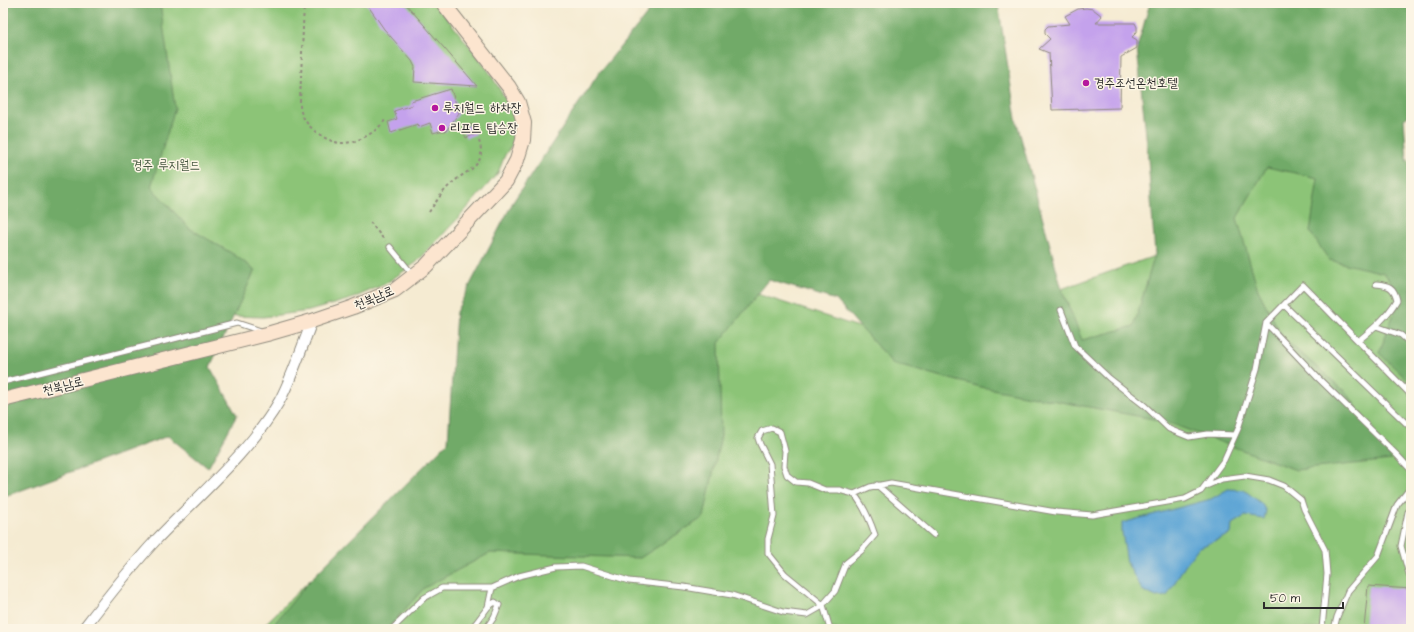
<svg xmlns="http://www.w3.org/2000/svg" width="1414" height="632" font-family="'Architects Daughter','Poor Story',sans-serif">
<style>
.green{fill:#8cc477;stroke:#5c7851}
.forest{fill:#71aa68;stroke:#4e6a4a}
.water{fill:#5ea6d5;stroke:#446880}
.building{fill:#c4a2ec}
.lines{fill:none;stroke-linecap:round;stroke-linejoin:round}
.service-casing{stroke:#908b7e;stroke-width:7}
.minor-casing{stroke:#908b7e;stroke-width:12}
.secondary-casing{stroke:#908b7e;stroke-width:16}
.path{stroke:#908b7e;stroke-width:2;stroke-dasharray:3 3;stroke-linecap:butt}
.service{stroke:#fff;stroke-width:5}
.minor{stroke:#fff;stroke-width:10}
.secondary{stroke:#fce5cf;stroke-width:14}
.poi-dot{fill:#b5179e;stroke:#fcf5e5;stroke-width:1.5}
.labels{text-anchor:middle;dominant-baseline:central;stroke-width:3;stroke-linejoin:round;paint-order:stroke}
.poi-label{font-size:13px;fill:#2b2b2b;stroke:#fcf5e5;text-anchor:start}
.park-label{font-size:13px;fill:#485942;stroke:#fcf5e5}
.street-label{font-size:13px;fill:#2b2b2b;stroke:#fcf5e5}
</style>
<rect width="100%" height="100%" fill="#fcf5e5"/>
<filter id="ink" filterUnits="userSpaceOnUse"><feTurbulence type="fractalNoise" baseFrequency=".025" numOctaves="2"/><feDisplacementMap in="SourceGraphic" scale="8" xChannelSelector="R" yChannelSelector="G"/><feConvolveMatrix kernelMatrix="1 2 1 2 8 2 1 2 1" color-interpolation-filters="sRGB"/></filter>
<filter id="wash" filterUnits="userSpaceOnUse"><feTurbulence type="fractalNoise" baseFrequency=".012" numOctaves="4" result="noise"/><feDisplacementMap in="SourceGraphic" scale="16" xChannelSelector="R" yChannelSelector="G"/><feGaussianBlur stdDeviation="0.9" result="paint"/><feColorMatrix in="noise" values="0 0 0 0 0 0 0 0 0 0 0 0 0 0 0 0 0 1.4 0 .05"/><feComposite in="paint" operator="in"/></filter>
<g filter="url(#wash)">
<rect width="100%" height="100%" fill="#f5ebd2"/>
<path class="green" d="M3,3H435L486,67L508,103L516,123V139L505,155L498,173L463,213L417,262L385,284L351,299L309,311L263,317L235,316L3,370Z
M1254,123L1411,161V629H260L311,579L453,500L677,268L908,343L1183,246Z"/>
<path class="forest" d="M3,3H160L175,108L151,187L189,228L233,254L255,270L210,367L237,415L208,468L168,436L3,497Z
M656,3H998L1016,119L1062,290L1082,340L1134,326L1155,254L1147,145L1137,48L1150,3H1367C1379,5 1398,3 1411,3V114L1404,119L1407,162L1411,168V383L1379,353L1401,295L1384,273L1329,260L1310,232L1318,178L1267,167L1237,218L1258,290L1283,338L1348,394L1392,460L1296,470L1164,421L981,387L893,364L836,300L769,280L719,343L721,435L704,517L640,558L490,553L424,588L387,629H270L311,579L448,442L456,312L513,202L599,73Z"/>
<path class="water" d="M1228,489L1244,490L1261,503L1266,511L1264,519L1245,516L1232,524L1231,534L1198,548L1185,565L1167,596L1156,597L1142,590L1127,563L1122,532V523L1211,499Z"/>
<g id="blocks">
<path class="building" d="M366,3H405L477,86L414,82L415,67L412,61L384,29Z
M1086,8L1093,9L1102,16L1096,23H1135L1137,27V32L1132,37L1137,40V48L1121,57L1120,108L1052,110L1049,53L1039,49L1050,39L1045,34V29L1048,26L1070,24L1065,16L1078,9Z
M451,89L459,113L446,131H440L433,133L430,123L419,127L418,124L391,133L388,122L397,119L394,111L412,105L411,101Z
M471,124L476,134L466,138L462,128Z
M1368,586L1411,589V629H1364Z"/>
</g>
</g>
<g filter="url(#ink)">
<use href="#blocks" fill-opacity="0" stroke="#908b7e" stroke-width="1"/>
<g class="lines">
<defs>
<path id="service" d="M390,247L413,275
M1284,305L1411,428
M1061,310L1075,346L1109,378L1145,406L1169,429L1189,437L1208,434L1235,435
M1376,326L1401,335L1411,344
M1358,341C1373,329 1387,317 1397,300C1394,287 1389,285 1376,284
M3,382L237,323L261,331
M1411,395L1303,285L1266,323L1318,378L1397,455L1411,470
M877,485L934,535
M1204,487L1222,479L1245,476L1269,480L1284,486L1301,500L1304,509L1325,550L1327,574L1322,629
M1411,510L1408,512L1401,546L1409,574H1411
M492,588L519,576L556,567L581,566L629,581L684,587L732,595L783,612L807,615L821,607L835,591L846,563L861,551L875,535C870,520 864,506 854,494L870,487L891,483L1056,512L1092,515L1185,499L1201,491L1224,460L1238,429L1257,369L1266,323
M392,629L424,598L442,588H492L488,607L476,623L470,629
M486,629L494,617L499,605L495,602L488,607
M830,629L823,605L785,574L768,553V539L774,516L770,464L760,444L758,438L762,431L772,428L780,432L785,451L784,466L787,475L796,482L808,483L825,490H839L854,494
M1334,629L1337,617L1348,591L1378,556L1397,505L1411,487"/>
<path id="minor" d="M83,629C106,599 130,568 156,540C197,497 251,451 280,400C293,375 302,347 312,321"/>
<path id="secondary" d="M3,402L7,399L267,334L312,321L353,307L395,290L426,266L506,181L517,160L523,140L524,123L518,102L509,87L443,3"/>
</defs>
<use href="#service" class="service-casing"/>
<use href="#minor" class="minor-casing"/>
<use href="#secondary" class="secondary-casing"/>
<path class="path" d="M304,3L300,102C300,106 300,111 302,114C307,128 325,141 340,143C356,144 376,133 385,120
M429,212C436,202 442,192 451,184C468,168 489,167 478,138
M370,222L385,241"/>
<use href="#service" class="service"/>
<use href="#minor" class="minor"/>
<use href="#secondary" class="secondary"/>
</g>
</g>
<g class="poi-dot">
<circle cx="1086" cy="83" r="4"/>
<circle cx="435" cy="108" r="4"/>
<circle cx="442" cy="128" r="4"/>
</g>
<g class="labels">
<g class="poi-label">
<text x="1094" y="83">경주조선온천호텔</text>
<text x="443" y="108">루지월드 하차장</text>
<text x="450" y="128">리프트 탑승장</text>
</g>
<g class="park-label">
<text x="166" y="165">경주 루지월드</text>
</g>
<g class="street-label">
<text transform="translate(374 298) rotate(-23)">천북남로</text>
<text transform="translate(63 386) rotate(-14)">천북남로</text>
</g>
</g>
<rect width="1414" height="632" fill="none" stroke="#fcf5e5" stroke-width="16"/>
<path d="M1264 602v6h79v-6" fill="none" stroke="#2b2b2b" stroke-width="2"/>
<text x="1270" y="602" font-size="12" fill="#2b2b2b" stroke="#fcf5e5" stroke-width="3" paint-order="stroke">50 m</text>
</svg>
